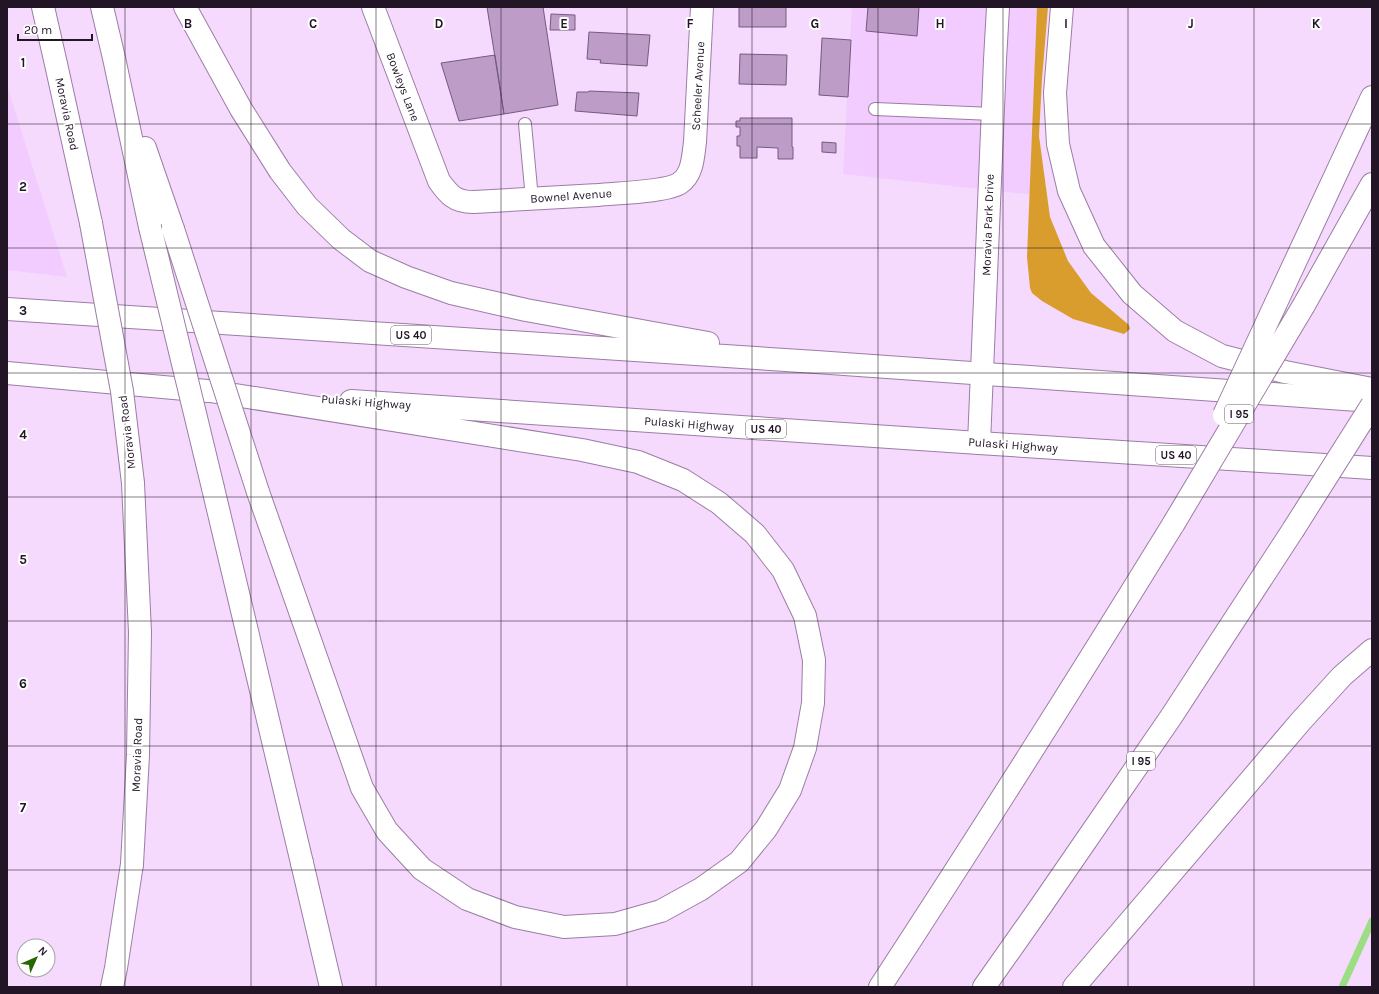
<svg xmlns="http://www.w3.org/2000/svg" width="1379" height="994" font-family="Karla,sans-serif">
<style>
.built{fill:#f2ccfe}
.forest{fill:#d99d2e}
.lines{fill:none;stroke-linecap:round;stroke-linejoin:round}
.stream{stroke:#9bde83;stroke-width:7}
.building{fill:#bd9dc7;stroke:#765980}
.lane-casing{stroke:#9c7da5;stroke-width:14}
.street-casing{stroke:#9c7da5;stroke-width:24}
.secondary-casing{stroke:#9c7da5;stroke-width:24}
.primary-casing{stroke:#9c7da5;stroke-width:24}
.highway-casing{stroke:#9c7da5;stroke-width:24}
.lane{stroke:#fff;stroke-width:12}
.street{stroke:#fff;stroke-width:22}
.secondary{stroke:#fff;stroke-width:22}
.primary{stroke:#fff;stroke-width:22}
.highway{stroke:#fff;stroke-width:22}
.primary-bridge-casing{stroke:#9c7da5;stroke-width:24;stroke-linecap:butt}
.highway-bridge-casing{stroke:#9c7da5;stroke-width:24;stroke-linecap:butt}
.primary-bridge{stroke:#fff;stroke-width:22}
.highway-bridge{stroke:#fff;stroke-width:22}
.grid{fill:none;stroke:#221626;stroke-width:1;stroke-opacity:0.55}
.labels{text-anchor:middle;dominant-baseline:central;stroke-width:4;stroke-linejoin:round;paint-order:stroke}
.shield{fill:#fff;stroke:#645c67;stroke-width:1}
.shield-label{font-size:11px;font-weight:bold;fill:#221626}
.street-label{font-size:12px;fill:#221626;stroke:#fff}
.grid-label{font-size:13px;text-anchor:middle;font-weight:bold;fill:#221626;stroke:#fff;stroke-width:4;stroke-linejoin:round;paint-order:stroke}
</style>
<rect width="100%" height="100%" fill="#f5dafd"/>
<path class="built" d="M852,7H1041L1034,195L843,174Z
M7,85L67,277L7,270Z"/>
<path class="forest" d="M1037,7H1048L1042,79L1039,136L1050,217L1068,261L1091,293L1129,325L1130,329L1124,334L1073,319L1042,301L1032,293L1030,288L1027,257Z"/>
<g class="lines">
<path class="stream" d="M1342,987L1372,921"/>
</g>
<path class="building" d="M487,7H543L558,105L504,114Z
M739,7H786V27H739Z
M868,7H919L917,36L866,31Z
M551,14L575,15V30H550Z
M589,32L650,35L647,66L600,63L601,60L587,59Z
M822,38L851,40L848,97L819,95Z
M740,54L787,55L786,85L739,84Z
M495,55L504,114L459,121L441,63Z
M589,91L639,93L637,116L575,111L577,92H588Z
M740,118H792V147H793V159H778V148L757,147V158H740V146H737V136H740V127H736V121H740Z
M822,142L836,143V153L822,152Z"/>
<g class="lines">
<defs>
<path id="lane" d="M875,109L993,114
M525,124L532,199"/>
<path id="street" d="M373,7L439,181C449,195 455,202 473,202C515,200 557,197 598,195C616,193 667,192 680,183C693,174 693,156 695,142L702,7"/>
<path id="secondary" d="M979,443L995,60L998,7"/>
<path id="primary" d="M43,7L56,64L91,223
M102,7L114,58L150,227
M185,7L241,109L280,171L307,206L341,239L370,261L406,277L451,293L526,310L708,343
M145,148L173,229
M7,309L816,362L1372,401
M7,373L207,391
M210,391L582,450L638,462L683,480L719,503L755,534L783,570L805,616L814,660L813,703L805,748L790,790L766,829L739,862L701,889L661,911L615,924L564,927L515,917L467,899L422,869L387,831L362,788L258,492
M351,401L979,443L1372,468
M213,488L302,863
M132,864L138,755L140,632L133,483"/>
<path id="highway" d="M1062,7L1055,93L1058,144L1069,191L1094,246L1132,294L1175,331L1222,356L1285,372L1372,389
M1276,303L1372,97
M1304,305L1372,184
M302,863L331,987
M112,987L116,968L132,864
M880,987C980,834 1078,679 1174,523
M984,987L1041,906L1171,717L1293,530
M1074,987L1301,721L1342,676L1372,650"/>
</defs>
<use href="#lane" class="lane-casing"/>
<use href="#street" class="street-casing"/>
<use href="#secondary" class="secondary-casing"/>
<use href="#primary" class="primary-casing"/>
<use href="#highway" class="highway-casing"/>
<use href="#lane" class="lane"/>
<use href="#street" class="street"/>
<use href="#secondary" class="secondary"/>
<use href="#primary" class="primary"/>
<use href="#highway" class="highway"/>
<defs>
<path id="primary-bridge" d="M91,223L122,391L133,483
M150,227L213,488
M173,229L258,492"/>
<path id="highway-bridge" d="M1224,415L1276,303
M1174,523L1304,305
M1293,530L1372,405"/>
</defs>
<use href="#primary-bridge" class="primary-bridge-casing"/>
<use href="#highway-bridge" class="highway-bridge-casing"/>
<use href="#primary-bridge" class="primary-bridge"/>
<use href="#highway-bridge" class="highway-bridge"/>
</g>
<path class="grid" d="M125,7V987M251,7V987M376,7V987M501,7V987M627,7V987M752,7V987M878,7V987M1003,7V987M1128,7V987M1254,7V987M7,124H1372M7,248H1372M7,373H1372M7,497H1372M7,621H1372M7,746H1372M7,870H1372"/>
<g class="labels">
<g class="shield">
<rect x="391" y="326" width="40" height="18" rx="3"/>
<rect x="1225" y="405" width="28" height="18" rx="3"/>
<rect x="746" y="420" width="40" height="18" rx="3"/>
<rect x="1156" y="446" width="40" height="18" rx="3"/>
<rect x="1127" y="752" width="28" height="18" rx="3"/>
</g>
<g class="shield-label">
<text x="411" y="335">US 40</text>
<text x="1239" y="414">I 95</text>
<text x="766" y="429">US 40</text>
<text x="1176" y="455">US 40</text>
<text x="1141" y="761">I 95</text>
</g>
<g class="street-label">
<text transform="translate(698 86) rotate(-87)">Scheeler Avenue</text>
<text transform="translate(403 87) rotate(69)">Bowleys Lane</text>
<text transform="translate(67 114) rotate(78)">Moravia Road</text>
<text transform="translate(571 196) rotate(-4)">Bownel Avenue</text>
<text transform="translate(988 225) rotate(-88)">Moravia Park Drive</text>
<text transform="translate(366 402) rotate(4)">Pulaski Highway</text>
<text transform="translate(689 424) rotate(4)">Pulaski Highway</text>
<text transform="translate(127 432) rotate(-97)">Moravia Road</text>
<text transform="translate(1013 445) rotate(4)">Pulaski Highway</text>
<text transform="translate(137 755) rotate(-88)">Moravia Road</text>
</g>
</g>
<g class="grid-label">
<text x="188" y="28">B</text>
<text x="313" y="28">C</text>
<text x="439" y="28">D</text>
<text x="564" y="28">E</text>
<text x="690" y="28">F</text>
<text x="815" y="28">G</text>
<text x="940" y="28">H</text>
<text x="1066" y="28">I</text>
<text x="1191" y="28">J</text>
<text x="1316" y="28">K</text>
<text x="23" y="67">1</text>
<text x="23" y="191">2</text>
<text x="23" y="315">3</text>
<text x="23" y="439">4</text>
<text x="23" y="564">5</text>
<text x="23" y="688">6</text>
<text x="23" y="812">7</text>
</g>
<rect width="1379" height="994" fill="none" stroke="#221626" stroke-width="16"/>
<g transform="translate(36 958) rotate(45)"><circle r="19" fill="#ffffff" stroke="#a7a2a8"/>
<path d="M0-3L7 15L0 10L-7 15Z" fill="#276900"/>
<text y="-6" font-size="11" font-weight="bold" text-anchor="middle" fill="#221626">N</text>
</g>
<path d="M18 34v6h74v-6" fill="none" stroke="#221626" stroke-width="2"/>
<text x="24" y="34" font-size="12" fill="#221626" stroke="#ffffff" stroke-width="3" paint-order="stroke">20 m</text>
</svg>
